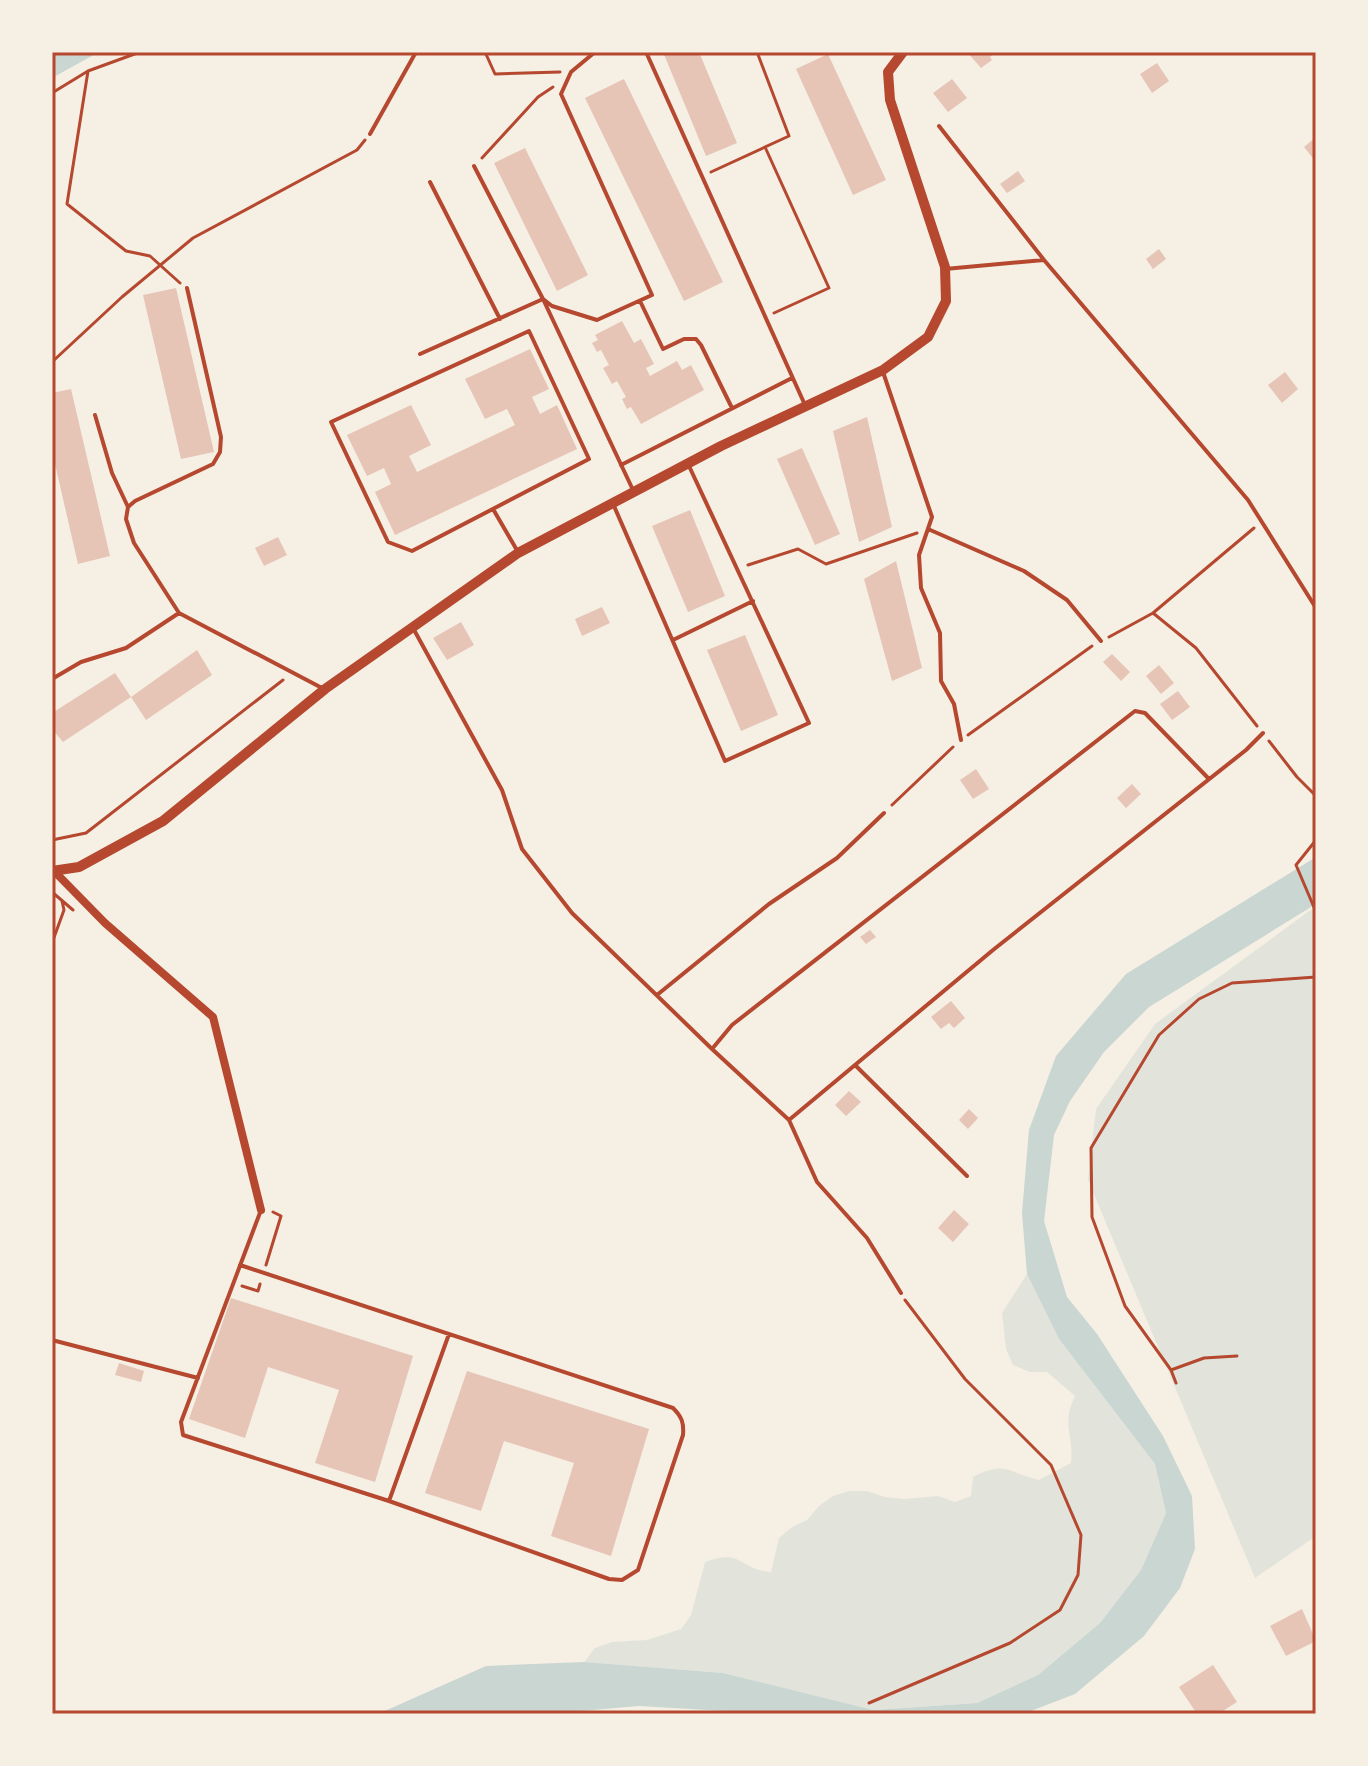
<svg xmlns="http://www.w3.org/2000/svg" width="1368" height="1766" font-family="Mulish,sans-serif">
<style>
.green{fill:#e2e4dc}
.water{fill:#c9d6d2}
.building{fill:#e6c5b7}
.lines{fill:none;stroke-linecap:round;stroke-linejoin:round}
.path{stroke:#b5482f;stroke-width:3}
.service{stroke:#b5482f;stroke-width:4}
.minor{stroke:#b5482f;stroke-width:8}
.tertiary{stroke:#b5482f;stroke-width:10}
.neatline{fill:none;stroke:#b5482f;stroke-width:3}
</style>
<rect width="100%" height="100%" fill="#f6efe4"/>
<path class="green" d="M1316,906V1536L1255,1578L1088,1180L1096,1109L1155,1024Z
M1027,1274L1059,1339L1155,1464L1166,1513L1141,1570L1100,1623L1038,1675L977,1703L875,1710L723,1673L584,1662L595,1648L612,1642L647,1640L681,1629L691,1615L705,1562C744,1548 738,1570 771,1572L779,1538L792,1527L807,1520L819,1506L833,1496L849,1491H867L885,1497L904,1499L938,1496L955,1502L971,1496L973,1477C1006,1460 1008,1473 1039,1480L1071,1463C1074,1434 1061,1425 1075,1396L1047,1372H1030L1013,1365L1006,1349L1002,1313Z"/>
<path class="water" d="M52,52H99L52,78Z
M1316,857V904L1149,1007L1104,1052L1070,1101L1054,1135L1044,1221L1067,1297L1097,1334L1163,1436L1192,1496L1195,1549L1180,1588L1144,1636L1075,1694L1023,1714H775L639,1706L545,1714H378L486,1666L584,1662L723,1673L874,1710L977,1703L1038,1675L1100,1623L1141,1570L1166,1513L1155,1464L1059,1339L1027,1274L1022,1213L1029,1130L1056,1056L1126,974Z"/>
<path class="building" d="M663,52H699L737,143L706,156Z
M967,52H993L994,54L990,57L992,60L981,68Z
M828,54L886,180L853,195L796,69Z
M1157,63L1169,81L1152,93L1140,74Z
M624,79L723,282L684,301L585,98Z
M952,79L967,98L948,112L933,93Z
M1316,137V162L1304,147Z
M525,148L588,275L557,291L494,163Z
M1018,171L1025,181L1007,193L1000,184Z
M1159,249L1166,259L1153,269L1146,259Z
M176,288L214,452L181,459L143,295Z
M622,321L634,343L641,339L654,364L646,368L650,376L677,361L682,370L691,365L704,390L641,424L631,407L627,409L622,399L626,397L617,381L612,384L603,368L609,365L601,350L597,352L592,343L598,340L595,335Z
M530,349L549,389L532,397L540,414L557,405L577,449L395,535L375,492L391,484L384,468L367,476L347,435L411,405L431,445L409,456L417,472L515,425L507,409L485,419L465,379Z
M1285,372L1298,389L1282,403L1268,385Z
M71,389L110,556L78,564L52,451V393Z
M867,417L892,527L859,542L833,431Z
M802,448L840,534L815,545L777,459Z
M690,510L725,596L688,612L652,526Z
M278,537L287,555L264,566L255,548Z
M896,561L922,668L892,681L864,579Z
M602,607L610,623L582,636L575,619Z
M461,622L474,645L447,660L433,638Z
M745,635L778,715L741,731L707,650Z
M197,650L212,675L146,720L131,697Z
M1112,654L1130,672L1121,681L1103,662Z
M1159,665L1174,683L1161,694L1146,676Z
M115,673L131,697L63,742L52,729V713Z
M1178,691L1190,707L1172,720L1160,704Z
M976,769L989,789L973,799L960,780Z
M1132,784L1141,794L1126,808L1117,798Z
M870,930L876,937L866,944L860,937Z
M951,1001L965,1018L954,1028L949,1023L941,1029L931,1017Z
M849,1091L861,1102L846,1116L835,1105Z
M969,1109L978,1118L968,1129L959,1120Z
M954,1210L969,1224L953,1242L938,1228Z
M231,1298L413,1356L375,1482L315,1463L339,1390L268,1367L245,1438L189,1419Z
M119,1363L144,1371L141,1382L115,1375Z
M467,1371L649,1429L611,1556L551,1536L574,1463L504,1441L481,1511L425,1493Z
M1302,1609L1316,1641L1286,1656L1270,1626Z
M1213,1665L1237,1702L1218,1714H1197L1179,1687Z"/>
<g class="lines">
<path class="path" d="M485,52L495,74L560,72
M88,71L67,204L126,251L150,256L180,283
M52,93L88,71L140,52
M765,147L829,288L774,313
M482,158L538,97L553,87
M711,172L789,136L757,52
M52,362L122,297L193,238L357,150L365,140
M748,565L798,549L826,564L917,533
M1153,613L1254,528
M1109,637L1153,613L1196,648L1257,726
M968,735L1092,646
M1269,741L1297,777L1316,796
M892,805L953,747
M52,840L86,833L283,680
M1316,840L1296,865L1316,912
M52,892L73,910
M52,943L64,910L62,901
M266,1265L281,1216L273,1212
M242,1286L258,1291L260,1284
M1171,1370L1204,1358L1237,1356
M1176,1383L1171,1370L1125,1306L1092,1217L1091,1148L1159,1035L1199,999L1232,983L1316,977
M869,1703L1010,1643L1060,1610L1078,1575L1081,1535L1051,1465L965,1379L905,1300"/>
<path class="service" d="M646,52L805,405
M939,126L1044,260
M370,134L416,52
M474,166L543,299L552,306L597,320L652,295L561,94L571,72L595,52
M430,182L500,319
M945,269L1044,260L1248,500L1316,608
M187,288L221,437L220,452L213,464L135,501L128,507L126,519L134,543L179,613L322,688
M640,301L663,349L684,339H696L701,345L732,408
M529,331L589,459L412,551L388,542L331,422Z
M420,354L543,299L633,490
M883,372L932,517L919,555L921,588L940,633L941,681L954,704L961,740
M95,415L112,473L128,507
M621,465L792,378
M614,506L725,761L809,723L689,466
M493,509L518,552
M928,529L1024,571L1067,600L1101,641
M413,628L502,790L522,849L572,913L712,1049L789,1120L817,1182L867,1238L901,1293
M673,640L753,601
M52,679L81,662L126,648L179,613
M657,995L769,904L837,858L884,813
M712,1049L732,1025L1135,711L1145,713L1209,779
M855,1065L967,1176
M789,1120L993,950L1246,750L1263,733
M240,1265L673,1408C682,1417 684,1423 683,1435L638,1570L622,1580L609,1579L389,1501L183,1435L181,1422L261,1210
M52,1340L198,1378
M389,1501L449,1334
M1312,1714L1316,1712"/>
<path class="minor" d="M54,871L105,923L213,1017L261,1210"/>
<path class="tertiary" d="M52,871L79,867L163,821L325,689L518,553L721,446L883,370L928,337L946,301L945,267L890,100L888,72L903,52"/>
</g>
<rect width="1368" height="1766" fill="none" stroke="#f6efe4" stroke-width="108"/>
<rect x="54" y="54" width="1260" height="1658" class="neatline"/>
</svg>
